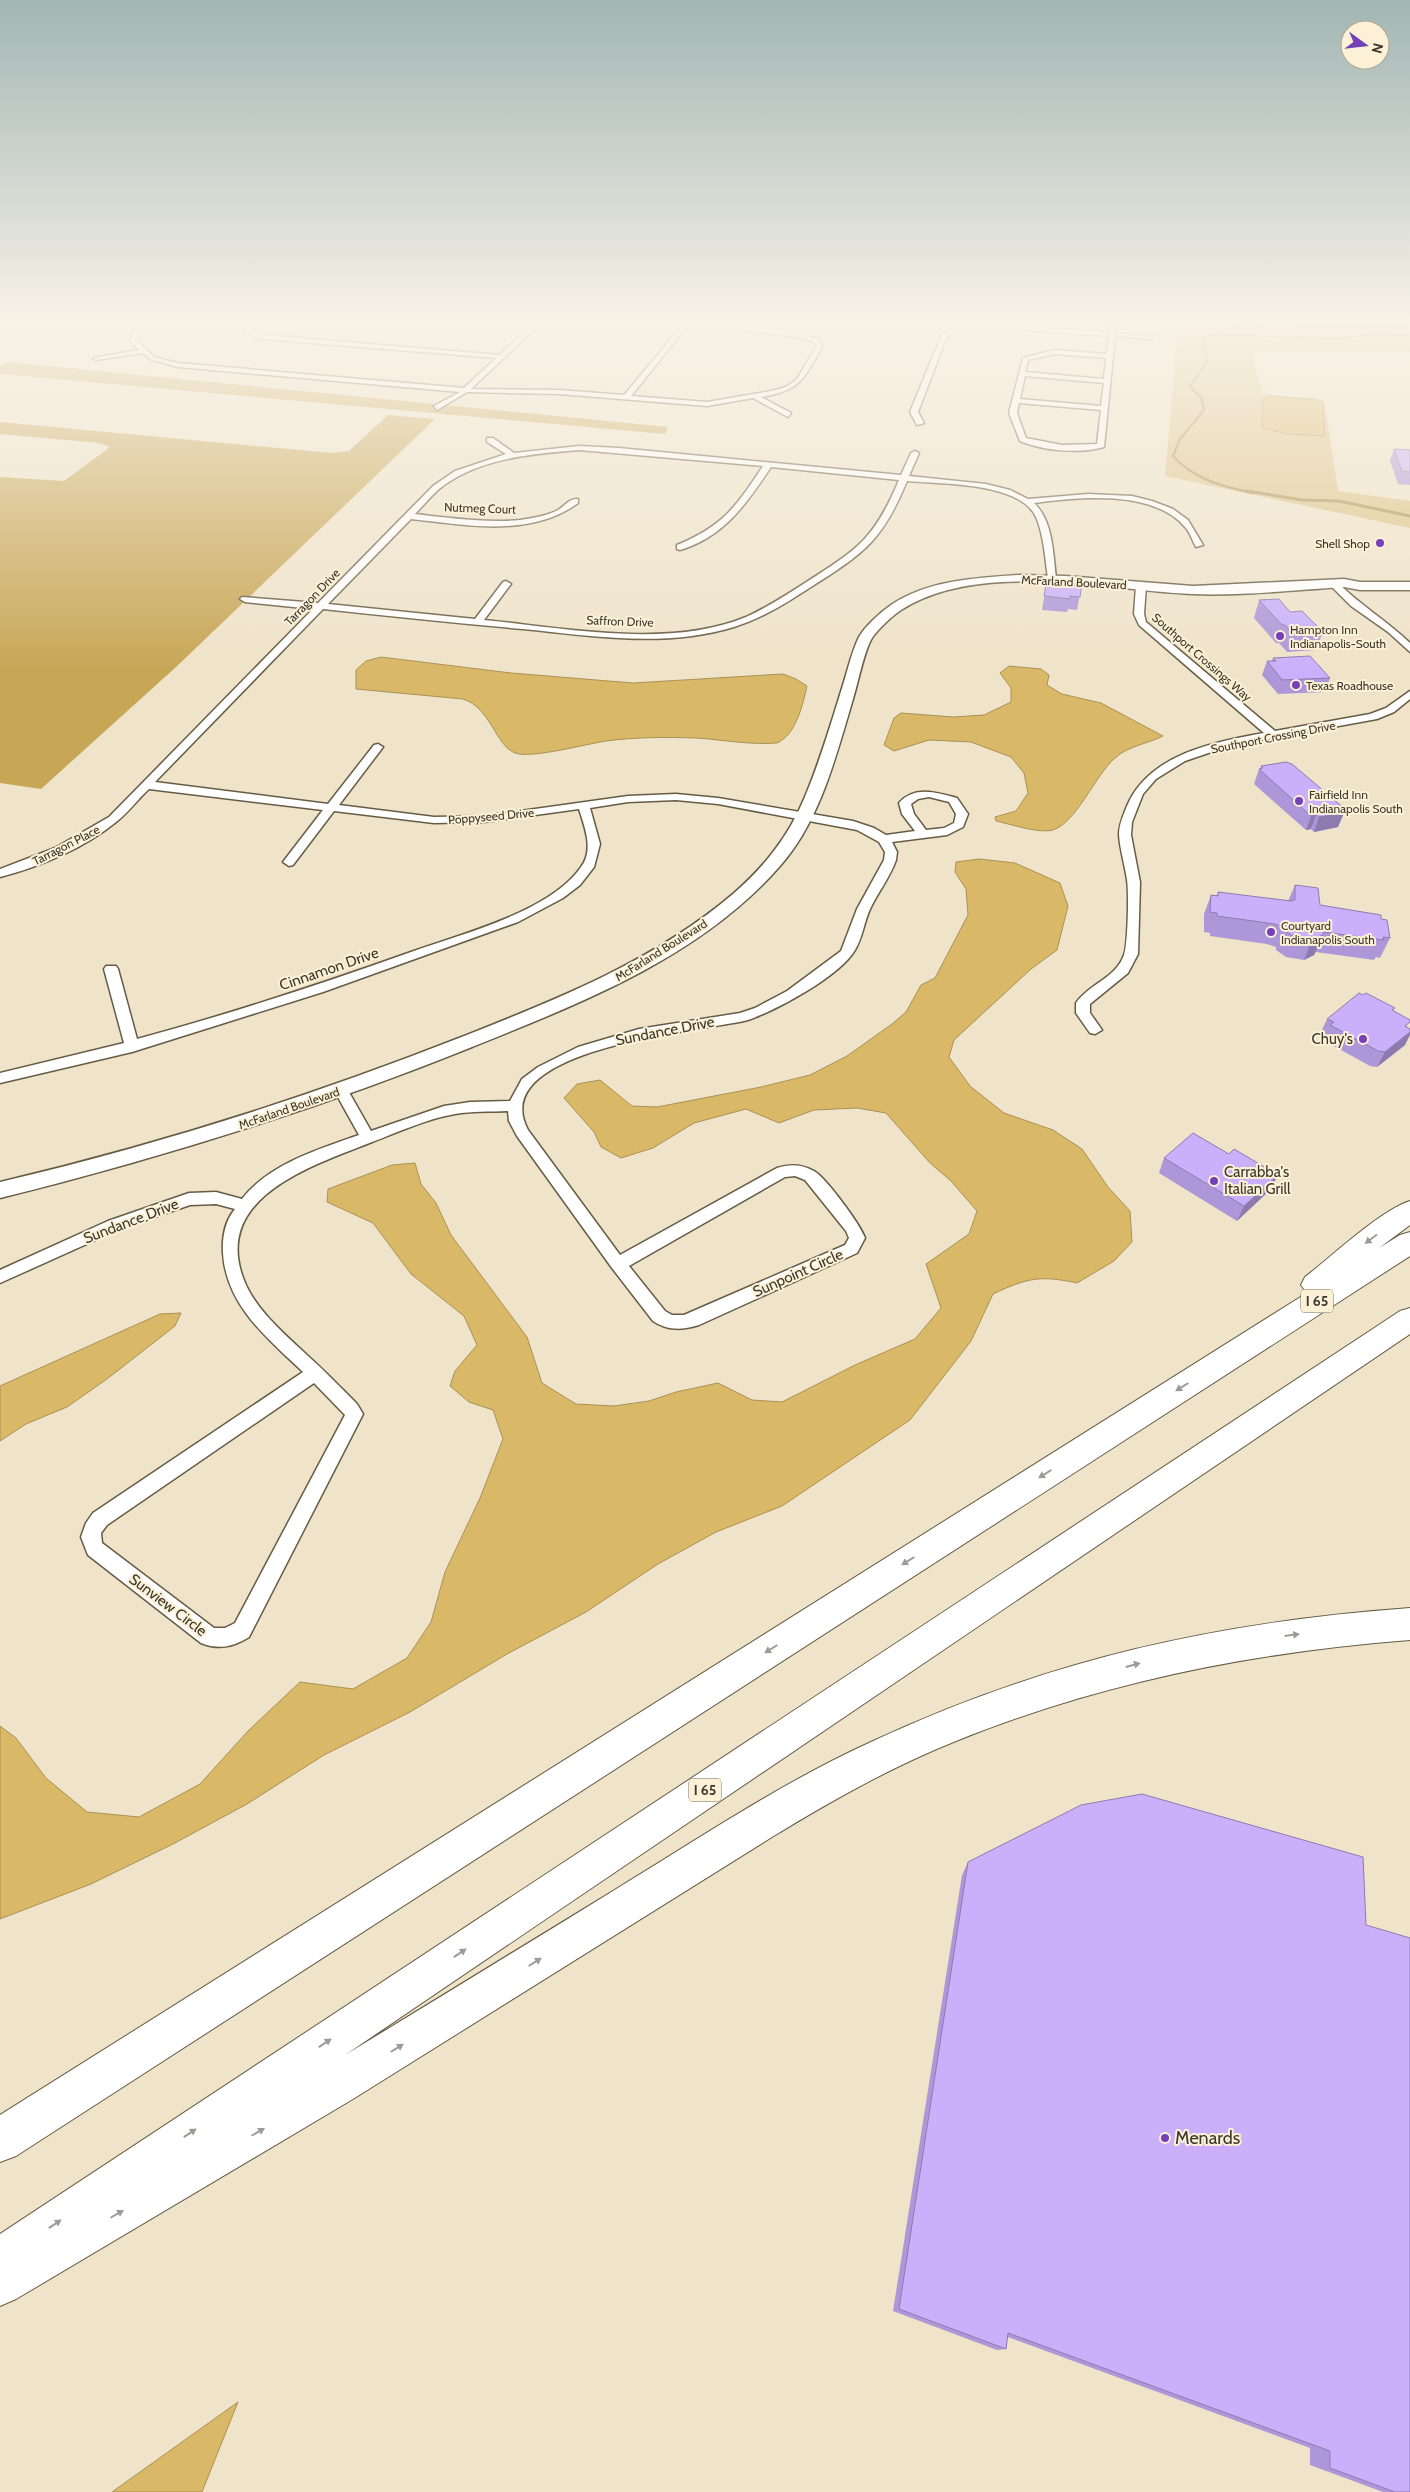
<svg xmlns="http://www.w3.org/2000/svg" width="1410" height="2492" font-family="Cabin,sans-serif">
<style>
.green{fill:#ddc487}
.forest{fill:#c7a656}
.water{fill:#d9b867;stroke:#aa9155}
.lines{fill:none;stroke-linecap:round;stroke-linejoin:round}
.stream-far1{stroke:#aa9155;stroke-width:2.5}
.stream{stroke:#aa9155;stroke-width:3}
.street-casing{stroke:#665c45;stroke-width:3}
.secondary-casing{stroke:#665c45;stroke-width:3}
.highway-casing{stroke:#665c45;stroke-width:2}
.street{fill:#fff;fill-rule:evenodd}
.secondary{fill:#fff;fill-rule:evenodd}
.highway{fill:#fff;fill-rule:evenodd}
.wall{fill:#ae97d8}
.shaded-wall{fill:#8d7bb0}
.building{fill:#cab0fb;stroke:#8d7bb0}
.oneway{fill:#9d9b96}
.poi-dot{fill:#7441b8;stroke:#fcf1d6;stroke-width:2}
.labels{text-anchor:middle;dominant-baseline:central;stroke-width:4;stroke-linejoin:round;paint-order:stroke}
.far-street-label{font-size:12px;fill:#3b372c;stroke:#fcf1d6}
.far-poi-label{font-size:12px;fill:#3b372c;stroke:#fcf1d6;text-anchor:start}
.shield{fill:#fcf1d6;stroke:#756f5f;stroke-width:1}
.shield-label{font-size:14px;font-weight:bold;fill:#3b372c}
.street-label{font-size:15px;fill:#3b372c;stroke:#fcf1d6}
.poi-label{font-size:15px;fill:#3b372c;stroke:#fcf1d6;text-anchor:end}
.near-poi-label{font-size:18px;fill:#3b372c;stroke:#fcf1d6;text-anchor:start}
</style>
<rect width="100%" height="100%" fill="#efe3c9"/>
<path class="green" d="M1357,321H1406L1410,331V352H1253V357L1262,394L1324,399L1338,491L1410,501V528L1165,476L1178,327Z"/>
<path class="forest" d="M8,362L668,427L665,434L0,374V366Z
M388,415L435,419L176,667L41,789L0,783V477L64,481L110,447L99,443L0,434V422L332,453L349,451Z"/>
<path class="water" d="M1269,396L1316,400L1323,404L1325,436L1287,434L1262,428V401Z
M381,657L511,673L633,683L783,674L796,679L807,686C803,704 796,735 777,743C750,745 724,740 697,738C667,737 636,737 606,741C586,744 531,759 515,753C495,745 491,708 463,699L356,689V670L366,661Z
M1009,666L1041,669L1049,675L1047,685L1062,694L1101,703L1163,736C1147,744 1128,746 1115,758C1096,774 1076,823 1053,830C1040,834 1010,824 996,821L995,817L1016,811L1028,793L1024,773L1011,757L971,742L929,740L894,751L884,745L894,718L901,713L953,717L984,715L1011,702V688L1000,673Z
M979,859L1015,863L1060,883L1068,906L1057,950L1031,969L954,1040L949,1057L970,1086L1004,1113L1053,1130L1082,1149L1108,1187L1130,1211L1132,1242L1114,1261L1077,1283C1040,1275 1027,1278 993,1294L971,1341L910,1420L782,1506L716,1532L658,1564L586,1612L507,1654L410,1712L324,1755L247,1804L173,1844L91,1884L0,1919V1726L16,1738L46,1778L87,1812L139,1817L200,1784L248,1731L300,1682L353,1689L407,1658L431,1622L445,1572L480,1498L503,1439L493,1410L469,1402L450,1386L455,1371L477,1345L464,1316L411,1274L373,1223L327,1202L328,1189L392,1165L415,1163L421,1184L436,1203L451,1235L527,1337L542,1383L576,1404L614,1406L649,1401L676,1392L718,1383L752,1400L782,1402L855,1365L915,1339L941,1308L926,1264L969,1234L977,1211L951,1181L930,1163L886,1113L857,1108L814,1110L779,1123L746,1109L694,1123L653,1148L621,1158L601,1147L594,1132L564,1098L577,1084L600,1080L632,1106L657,1107L761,1087L810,1075L847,1056L892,1024L906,1012L921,985L935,978L968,915L966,889L955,872L956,862Z
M181,1313L175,1326L107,1379L67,1407L26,1424L0,1441V1386L160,1314Z
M238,2402L202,2492H112Z"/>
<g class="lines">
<path class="stream-far1" d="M1253,493C1224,487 1193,479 1173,456L1180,439L1204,410L1201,397L1190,387L1207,361L1203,337L1216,334L1335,339L1372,334L1410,335"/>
<path class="stream" d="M1247,491L1302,500L1339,501L1410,516"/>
<defs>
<path id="street" d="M148,321H155L137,336V341L154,357L178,363L464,388L496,358L261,339L245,331V326L250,321H258L250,329L262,335L500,355L536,321H543L471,389L559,390L624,395L681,327L693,321H702L685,329L631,396L707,402L771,391L786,387L797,379L816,347L814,342C781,330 743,336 711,321L798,332L819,340L822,347C803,380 801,390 761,397L791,413L788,417L753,398L707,406L559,394L467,392L437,410L434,406L460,392L178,367L150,359L143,353L96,360L93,358L139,350L131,341V335Z
M982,321H996L957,330L947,336L918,412L924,423L917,425L910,412L942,334L953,328Z
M1109,321H1115V333L1153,337L1150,339L1115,336L1104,447C1079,454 1044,451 1020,441L1009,413L1023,358L1054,350L1107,354L1109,336L1013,329L1011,326L1109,332ZM1054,354L1106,358L1104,379L1025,372L1028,360ZM1025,376L1104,383L1101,406L1020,399ZM1019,403L1101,410L1097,444L1062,445L1026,438L1017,413Z
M487,438H493L514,453L579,446L619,448L901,475L911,453L915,451L919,453L909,476L986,484L1010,490L1028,499L1088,494L1132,496L1152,501L1173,509L1188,520L1203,545L1196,547C1192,540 1190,532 1185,527C1153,489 1077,497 1034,503C1053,521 1053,553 1056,578L1052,581L1048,578C1045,558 1044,536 1036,517C1020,482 940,484 907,481C883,539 866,552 814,585C788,602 763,618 734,627C665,648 592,636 523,629C456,623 389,616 323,609L155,782L328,804L374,745L378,744L383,747L339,805L434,817L484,816L628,796L676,794L718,798L853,821L874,828L886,835L915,831L902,814L899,803C915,785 937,793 957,798L968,814L963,827L947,835L892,842L897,852L896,860C890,877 879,891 871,907C864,921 863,937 855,950C840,976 777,1010 748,1020C706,1031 484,1047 528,1130L620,1255L777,1168C790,1164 801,1164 814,1171C826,1178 860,1224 865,1238L857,1253L699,1325C682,1330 668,1331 653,1321L612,1268L517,1136L509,1121L508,1111C490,1112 472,1111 455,1114C426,1119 399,1132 372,1142C312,1166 207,1198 246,1285C259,1313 286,1335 308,1356C325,1371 341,1388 357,1404L363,1414L249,1637C233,1647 219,1650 201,1643L88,1555L81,1537L86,1523L93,1513L303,1372C267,1338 226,1305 223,1253C222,1238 225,1221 235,1209L216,1204L190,1205L120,1229L0,1283V1270L108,1221L189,1193L216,1192L242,1199C269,1164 319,1149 359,1135L334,1090L336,1087H346L371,1131L444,1106L470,1102L510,1101L522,1079L538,1067L578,1047L639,1029L740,1013L755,1008L787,991L841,951L857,909L884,860L885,852L879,842L857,830L718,804L676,800L628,802L590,808L600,844L594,867L580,885L563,898L518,922L323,992L218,1025L132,1052L0,1083V1073L124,1043L104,969L106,966H116L118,969L137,1039C230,1014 321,984 411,952C461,934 550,912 581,867C594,850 585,828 579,809L484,822L434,823L334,811L293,865L289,866L283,862L323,810L149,789C138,799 128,813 116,822C84,848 40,867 0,877V869L55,848L109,817L313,609L245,602L240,599L242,597L318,603L433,486L455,471L506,454L487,442ZM579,450L763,466C736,507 723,526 677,545V549L680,550C724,537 747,503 771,467L899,480C875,537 860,548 808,581C788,594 768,607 746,617C669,649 565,628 484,620L511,584L506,581L503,582L475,619L328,604L411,519C465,525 531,538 578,503V499C569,498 565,506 558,510C547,516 533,518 520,520C486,523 450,518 415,514C423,506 431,496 439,489C478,458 531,454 579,450ZM929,797L949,802L956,814L954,823L944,828L926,830L914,814L911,804L918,799ZM795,1176L805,1180L846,1231L849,1238L845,1245L684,1315H672L665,1311L629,1266L785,1177ZM314,1383L345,1415L235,1623L225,1628H214L102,1543L101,1533L107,1525Z
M1331,582H1337C1360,605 1387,621 1410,643V652L1388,632L1351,606L1331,586Z
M1141,583L1146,586L1144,614L1146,622L1275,731L1370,714L1386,708L1410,691V699L1394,712L1377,719L1229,746L1185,761L1156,779L1143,794L1132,822L1131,835L1140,882L1138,954L1128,973L1090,1004V1013L1102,1030L1095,1034L1090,1033L1076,1013V1003C1089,984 1116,978 1124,955C1128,945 1129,892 1127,880C1125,865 1120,850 1119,835C1119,824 1123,816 1127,806C1149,754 1214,742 1264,733L1139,625L1134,614L1136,586Z"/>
<path id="secondary" d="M1154,321H1265L1261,324L1210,326L1158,324Z
M1019,575L1065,576L1193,586L1344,579L1360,582H1410V590H1360L1344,587C1294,590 1243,596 1192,594C1105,590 979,560 901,610C892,616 878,629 872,638C864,651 858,683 853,699C836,756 820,821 780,866C701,957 581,1003 472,1047C318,1109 161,1158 0,1198V1182C157,1145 309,1097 459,1038C555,1000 653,962 733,894C765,866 788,837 804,799C820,762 831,723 843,685C848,669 852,651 859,637C865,626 881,612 891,605C928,580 976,578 1019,575Z"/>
<path id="highway" d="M1410,1201V1225L1379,1248L1400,1235L1410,1232V1256L16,2156L0,2162V2115L1307,1293L1301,1285L1305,1277C1331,1257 1381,1210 1410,1201Z
M1410,1308V1334L345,2055C437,1999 529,1943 621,1886C703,1836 783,1782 871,1742C1047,1660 1216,1622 1410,1608V1640C1253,1652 1102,1682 956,1741C891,1767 831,1801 772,1837L353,2099L16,2299L0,2306V2234L1400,1311Z"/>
</defs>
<use href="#street" class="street-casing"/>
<use href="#secondary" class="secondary-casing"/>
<use href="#highway" class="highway-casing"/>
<use href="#street" class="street"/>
<use href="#secondary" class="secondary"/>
<use href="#highway" class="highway"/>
</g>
<path class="wall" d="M1394,449L1410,450V485L1398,484L1390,461Z
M1047,580L1082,584L1077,610L1068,609L1067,612L1042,610Z
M1259,600L1290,612L1323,632L1316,650L1287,652L1279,643H1276L1254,618Z
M1273,658L1330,678L1325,692L1278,694L1262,675L1267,661H1272Z
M1261,766L1345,809L1338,827L1314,832L1311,829L1306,830L1254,784L1259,769H1260Z
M1295,885L1320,905L1381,919L1390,938L1380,958L1376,957L1374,960L1316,952L1314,955L1304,960L1286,957L1276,950V947L1267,944L1210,936V933L1204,932V914L1211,895H1217L1218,892L1288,901Z
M1393,1011L1408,1028L1405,1045L1377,1067L1370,1066L1323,1040L1325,1036L1320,1034L1327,1019Z
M1229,1154L1278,1175L1270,1190L1237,1221L1159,1173L1164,1158Z
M968,1862L1366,1925L1410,2492H1383L1310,2465V2448L1008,2337L1006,2349L997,2350L893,2311L962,1875Z"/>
<path class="shaded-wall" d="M1345,809L1343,813H1344L1338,827L1314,832L1319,817Z
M1316,815L1311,829L1306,830L1311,816Z
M1323,935L1314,955L1304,960L1312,939Z
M1410,1032V1035L1405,1045L1377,1067L1385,1052Z
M1278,1175L1270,1190L1237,1221L1244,1206Z"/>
<path class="building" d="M1394,449L1410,450V472L1402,471Z
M1047,580L1082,584L1080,597L1070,596V599L1044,596Z
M1279,599L1290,612L1302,611L1323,632L1293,634L1285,625H1282L1259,600Z
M1310,656L1330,678L1282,680L1267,661H1276L1273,658Z
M1286,762L1292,764L1345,809L1341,810L1344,813L1319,817L1316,815L1311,816L1259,769L1263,768L1261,766Z
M1295,885L1318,888L1320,905L1381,915V919L1387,920L1390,938L1383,937L1384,940L1323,932V935L1312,939L1294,937L1284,930V927L1275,924L1217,916V913L1210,912L1211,895L1218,896V892L1291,901L1295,900Z
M1359,993L1363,995L1366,993L1395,1008L1392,1010L1410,1020V1022L1405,1026L1410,1029V1032L1385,1052L1378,1051L1330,1025L1334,1022L1327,1019Z
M1193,1133L1229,1154L1234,1149L1278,1175L1244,1206L1164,1158Z
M1142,1794L1363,1857L1366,1925L1410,1938V2492H1395L1330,2468V2451L1008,2333L1006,2349L899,2309L968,1862L1081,1805Z"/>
<defs><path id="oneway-solid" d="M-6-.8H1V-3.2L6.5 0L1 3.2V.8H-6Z" transform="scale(1.25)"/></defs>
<g class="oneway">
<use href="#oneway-solid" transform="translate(1371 1239) rotate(143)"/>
<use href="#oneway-solid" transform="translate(1182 1387) rotate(148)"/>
<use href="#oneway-solid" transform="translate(1045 1474) rotate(148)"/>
<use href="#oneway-solid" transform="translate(908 1561) rotate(148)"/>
<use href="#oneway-solid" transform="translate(1292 1635) rotate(-7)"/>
<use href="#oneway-solid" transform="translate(771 1649) rotate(148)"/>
<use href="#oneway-solid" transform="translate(1133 1665) rotate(-15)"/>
<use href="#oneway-solid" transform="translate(460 1953) rotate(-34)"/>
<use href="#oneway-solid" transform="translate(535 1962) rotate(-32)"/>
<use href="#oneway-solid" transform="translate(325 2043) rotate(-34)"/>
<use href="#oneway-solid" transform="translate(397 2048) rotate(-32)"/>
<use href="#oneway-solid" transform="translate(258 2132) rotate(-30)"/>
<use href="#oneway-solid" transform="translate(190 2133) rotate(-34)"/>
<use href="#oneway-solid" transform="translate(117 2214) rotate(-30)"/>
<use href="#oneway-solid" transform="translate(55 2224) rotate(-34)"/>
</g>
<linearGradient id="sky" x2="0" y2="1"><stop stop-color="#a2b6b4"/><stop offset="0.48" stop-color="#f8f2e7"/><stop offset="1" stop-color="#f8f2e7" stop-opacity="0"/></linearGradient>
<rect width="1410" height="670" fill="url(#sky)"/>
<g class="poi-dot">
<circle cx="1380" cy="543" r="5"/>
<circle cx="1280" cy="636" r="5"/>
<circle cx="1296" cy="685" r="5"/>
<circle cx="1299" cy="801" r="5"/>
<circle cx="1271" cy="932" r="5"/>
<circle cx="1363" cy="1039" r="5"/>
<circle cx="1214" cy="1181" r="5"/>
<circle cx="1165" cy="2138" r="5"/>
</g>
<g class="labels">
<g class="far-street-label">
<text transform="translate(480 508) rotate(2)">Nutmeg Court</text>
<text transform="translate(1074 582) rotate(3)">McFarland Boulevard</text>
<text transform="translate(312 597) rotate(-46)">Tarragon Drive</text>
<text transform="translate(620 621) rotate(2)">Saffron Drive</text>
<text transform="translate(1202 657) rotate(41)">Southport Crossings Way</text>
<text transform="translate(1273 737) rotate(-11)">Southport Crossing Drive</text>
<text transform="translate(491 816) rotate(-5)">Poppyseed Drive</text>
<text transform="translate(66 845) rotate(-27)">Tarragon Place</text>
<text transform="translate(661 950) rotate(-32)">McFarland Boulevard</text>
<text transform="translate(289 1108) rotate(-19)">McFarland Boulevard</text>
</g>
<g class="far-poi-label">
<text x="1370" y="543" text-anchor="end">Shell Shop</text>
<text x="1290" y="629">Hampton Inn<tspan x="1290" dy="14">Indianapolis-South</tspan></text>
<text x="1306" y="685">Texas Roadhouse</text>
<text x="1309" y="794">Fairfield Inn<tspan x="1309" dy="14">Indianapolis South</tspan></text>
<text x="1281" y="925">Courtyard<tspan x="1281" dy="14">Indianapolis South</tspan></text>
</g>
<g class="shield">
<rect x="1301" y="1289.5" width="32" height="23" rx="4"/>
<rect x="689" y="1778.5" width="32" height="23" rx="4"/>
</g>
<g class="shield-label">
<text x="1317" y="1301">I 65</text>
<text x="705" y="1790">I 65</text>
</g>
<g class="street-label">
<text transform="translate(329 969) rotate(-19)">Cinnamon Drive</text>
<text transform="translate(665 1031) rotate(-11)">Sundance Drive</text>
<text transform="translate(131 1221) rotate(-21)">Sundance Drive</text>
<text transform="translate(798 1273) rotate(-24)">Sunpoint Circle</text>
<text transform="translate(168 1605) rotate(37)">Sunview Circle</text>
</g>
<g class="poi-label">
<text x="1353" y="1039">Chuy's</text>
<text x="1224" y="1172" text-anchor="start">Carrabba's<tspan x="1224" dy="17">Italian Grill</tspan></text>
</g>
<g class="near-poi-label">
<text x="1175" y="2138">Menards</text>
</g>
</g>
<g transform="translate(1365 45) rotate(105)"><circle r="24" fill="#fcf1d6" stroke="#afa792"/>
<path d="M0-4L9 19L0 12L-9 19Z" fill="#7441b8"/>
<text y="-8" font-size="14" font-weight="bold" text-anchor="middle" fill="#3b372c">N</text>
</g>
</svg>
